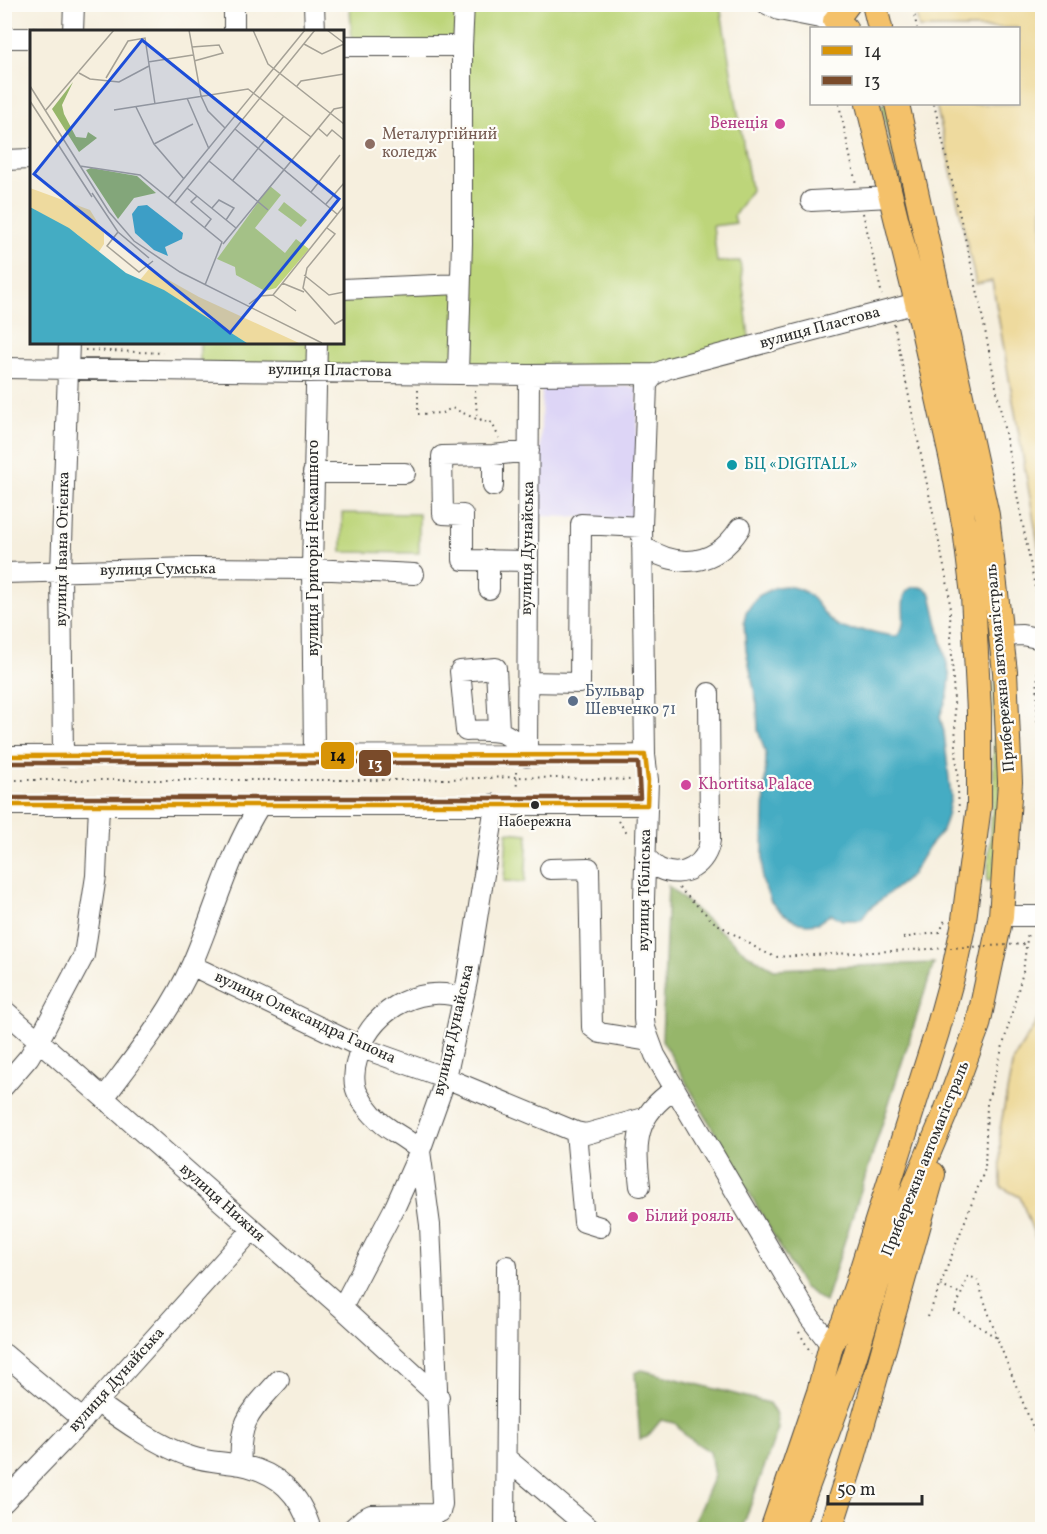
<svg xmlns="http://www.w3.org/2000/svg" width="1047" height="1534" font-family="Vollkorn,serif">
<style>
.built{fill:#ddd5f6}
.green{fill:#bdd57a;stroke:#748052;stroke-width:1.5}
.forest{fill:#96b66a;stroke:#60704a;stroke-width:1.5}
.sand{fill:#eeda9e;stroke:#8c8264;stroke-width:1.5}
.water{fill:#44acc3;stroke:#386c77;stroke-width:1.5}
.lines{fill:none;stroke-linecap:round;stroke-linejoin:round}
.minor-casing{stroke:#494846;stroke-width:22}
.major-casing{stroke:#494846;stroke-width:26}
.path{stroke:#494846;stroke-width:2;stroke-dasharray:1.5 4.5;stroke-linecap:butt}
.minor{stroke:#fff;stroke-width:20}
.major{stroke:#f4c16a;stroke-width:24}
.path-bridge{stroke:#494846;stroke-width:2;stroke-dasharray:1.5 4.5;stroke-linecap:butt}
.bus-1-casing{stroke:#fdfcf7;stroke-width:9}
.bus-2-casing{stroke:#fdfcf7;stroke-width:9}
.bus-1{stroke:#d89406;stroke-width:4.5}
.bus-2{stroke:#7a4b2a;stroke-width:4.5}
.hotel-dot{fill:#d1479c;stroke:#fdfcf7;stroke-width:2}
.education-dot{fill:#8d6e63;stroke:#fdfcf7;stroke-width:2}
.culture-dot{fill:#0f9aa8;stroke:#fdfcf7;stroke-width:2}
.service-dot{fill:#5c6f8a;stroke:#fdfcf7;stroke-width:2}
.bus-dot{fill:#2b2b2b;stroke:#fdfcf7;stroke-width:2}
.labels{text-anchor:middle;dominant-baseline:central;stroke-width:4.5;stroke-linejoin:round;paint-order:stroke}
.bus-label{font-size:14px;fill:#2b2b2b;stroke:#fdfcf7}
.hotel-label{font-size:16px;fill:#b23c85;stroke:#fdfcf7;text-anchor:start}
.education-label{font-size:16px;fill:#785e54;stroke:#fdfcf7;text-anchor:start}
.street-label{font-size:16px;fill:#2b2b2b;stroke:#fdfcf7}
.culture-label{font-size:16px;fill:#0d838f;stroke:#fdfcf7;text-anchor:start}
.service-label{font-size:16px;fill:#4e5e75;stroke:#fdfcf7;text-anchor:start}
.inset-road{fill:none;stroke:#a5a196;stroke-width:1.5}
.view{fill:#1d4ed8;fill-opacity:0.15;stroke:#1d4ed8;stroke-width:3}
.inset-edge{fill:none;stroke:#2b2b2b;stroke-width:3}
.line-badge{stroke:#fdfcf7;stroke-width:2}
.badge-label{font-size:16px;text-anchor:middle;font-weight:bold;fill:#fff}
.pale-badge-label{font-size:16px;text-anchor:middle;font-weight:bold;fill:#111}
</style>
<rect width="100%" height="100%" fill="#fdfcf7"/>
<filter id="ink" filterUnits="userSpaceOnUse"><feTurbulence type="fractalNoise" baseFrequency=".0167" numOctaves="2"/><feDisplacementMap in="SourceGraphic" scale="12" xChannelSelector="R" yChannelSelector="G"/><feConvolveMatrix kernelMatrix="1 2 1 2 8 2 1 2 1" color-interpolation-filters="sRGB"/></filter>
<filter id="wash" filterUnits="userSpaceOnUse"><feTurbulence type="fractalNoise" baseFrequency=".008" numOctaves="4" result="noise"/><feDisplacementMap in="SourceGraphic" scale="24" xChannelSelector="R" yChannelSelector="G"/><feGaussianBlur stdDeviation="1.35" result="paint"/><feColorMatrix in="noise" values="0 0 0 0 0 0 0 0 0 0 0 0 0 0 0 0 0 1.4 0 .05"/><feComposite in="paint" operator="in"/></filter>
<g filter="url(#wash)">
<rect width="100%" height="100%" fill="#f6efde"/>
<path class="built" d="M542,384L638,387L635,519L539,516Z"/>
<path class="green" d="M350,5H720L751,190L734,216L736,223L713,226L717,262L740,261L750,346L669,368L200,370V342H342V289L460,284L462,46H352Z
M881,104H891L927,266L918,268Z
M342,513L419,514V553L342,552Z
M997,681L1001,784L994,880L987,881L994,782L992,683Z
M507,832L528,834L525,882L504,881Z"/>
<path class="forest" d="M668,886L747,954L774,969L934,963L825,1302L803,1287L662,1040Z
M642,1370L769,1403L776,1415L778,1429L742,1529H691L714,1476L710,1452L686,1436L675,1423L661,1420L647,1437L640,1439L635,1373Z"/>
<path class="sand" d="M914,5H1042V566L992,281L976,284L936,104H1018V28H919Z
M1042,1013V1255L1020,1197L1001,1187L1000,1129L1013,1060Z"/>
<path class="water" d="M786,586C820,591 814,610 837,625C847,632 858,629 869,631C878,633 887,636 897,636C908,625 901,611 904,597C908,583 924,585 931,594L950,677L948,695L940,716L944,732L951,797L947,816L942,831L929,846L911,876L869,909L861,920H842L831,914L818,923L808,924L799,923L782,913L771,902L762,880L766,755L758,730L757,704L746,650L744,622L746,612L758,596L776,587Z"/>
</g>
<g filter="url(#ink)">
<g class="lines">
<defs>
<path id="minor" d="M234,4V32
M314,4L315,32
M767,4L779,10L835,21
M73,32L74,4
M4,38H32
M342,46H462
M4,160L32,159
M811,201L891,197
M342,289L460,284
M4,368L529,375L655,374
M458,373L462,243V46L464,4
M493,455V486
M313,473H405
M642,546C679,569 715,567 740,528
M527,561L463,560V515L443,514L442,456L493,455L529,451
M4,573L193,568L312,569L414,574
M489,589V560
M1001,636L1022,635L1042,639
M527,682L580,683L581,524L642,527
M499,730L496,668L460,671L466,731C497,730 509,728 527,757
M314,755L312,569L317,342
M4,756L645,755
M63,757L61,572L69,342
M527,757L529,375
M4,805H647
M645,856C649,860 655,867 660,869C684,880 707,864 710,840L709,693
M550,869L589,868L592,1027L600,1033L649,1041
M1001,916H1042
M203,971L365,1049L446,1078L576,1132L586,1134L644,1118
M4,1010L342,1308L439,1397
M4,1086L29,1057L39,1040L84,955L96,876L99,805
M104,1098C136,1055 170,1014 192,964C215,911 229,854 260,805
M576,1132L584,1222L600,1227
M640,1186C635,1142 634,1116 675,1089
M342,1308L395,1207L420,1151L446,1078L467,981L494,812L493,804
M831,1345L810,1318L675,1089L655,1055L645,1028L644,1019V899L648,780L645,755L642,527L647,384L655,374L669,368L917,303
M4,1354L83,1420
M97,1402C123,1421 161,1448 192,1457C208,1462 225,1462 241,1465C279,1473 300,1494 311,1530
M506,1458L591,1530
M241,1465C238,1420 251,1412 279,1380
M4,1502L83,1420L97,1402L252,1230
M351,1530L363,1519L371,1515L435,1514L440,1512L442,1504L430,1225L420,1151C412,1143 404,1138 394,1132C379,1123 365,1108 357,1092C353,1083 354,1069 357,1060C366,1014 417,982 463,998
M505,1530L507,1266"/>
<path id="major" d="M874,4L880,28
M845,28L835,21L848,4
M772,1530L819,1392L831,1345L843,1324L857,1284L937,1032L953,974L963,927L979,806V712L973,595L965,529L954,470L917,303L868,104
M791,1530L851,1369L888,1248L945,1114L978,1025L1001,916L1004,873L1010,782L1005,672L987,515L897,104
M830,1530L853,1458L933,1174"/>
</defs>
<use href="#minor" class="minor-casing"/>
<use href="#major" class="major-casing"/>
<path class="path" d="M912,4L917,28
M839,104L856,184
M934,104L978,294L1039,608V621
M863,213L882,295
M894,324L949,591L959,811
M85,350L163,353
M418,390V414L442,413L452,408L483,422
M475,390L477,415L483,422L488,421L492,423L499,438
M1038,654L1037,720L1042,727
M516,772L517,790
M4,780H411L516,777L633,780
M618,821L629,835
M679,888L714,922L760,950
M903,938L940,932L945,920
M940,1286L962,1294
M928,1317L985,1169L987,1104L1023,972L1028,931
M799,1332L811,1353
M997,1338L977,1279L968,1276L955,1311L997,1338L1042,1450"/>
<use href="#minor" class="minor"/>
<use href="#major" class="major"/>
<path class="path-bridge" d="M760,950L775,957L1027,944"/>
<defs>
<path id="bus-1" d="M4,756L645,755L648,780L647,805H4"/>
<path id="bus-2" d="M4,763H638L640,798H4"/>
</defs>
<use href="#bus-1" class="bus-1-casing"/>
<use href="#bus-2" class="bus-2-casing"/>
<use href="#bus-1" class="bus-1"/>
<use href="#bus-2" class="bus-2"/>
</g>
</g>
<g class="hotel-dot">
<circle cx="780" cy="124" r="6"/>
<circle cx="686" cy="785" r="6"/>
<circle cx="633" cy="1217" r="6"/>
</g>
<circle class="education-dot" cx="370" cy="144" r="6"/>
<circle class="culture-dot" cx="732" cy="465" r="6"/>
<circle class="service-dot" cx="573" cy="701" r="6"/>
<circle class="bus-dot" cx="535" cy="805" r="5"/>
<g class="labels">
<g class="bus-label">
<text x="535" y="822">Набережна</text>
</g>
<g class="hotel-label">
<text x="768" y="124" text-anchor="end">Венеція</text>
<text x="698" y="785">Khortitsa Palace</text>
<text x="645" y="1217">Білий рояль</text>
</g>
<g class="education-label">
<text x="382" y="135">Металургійний<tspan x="382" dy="18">коледж</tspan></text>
</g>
<g class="street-label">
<text transform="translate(820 328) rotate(-15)">вулиця Пластова</text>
<text transform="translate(330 371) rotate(1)">вулиця Пластова</text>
<text transform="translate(314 548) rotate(-90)">вулиця Григорія Несмашного</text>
<text transform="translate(528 548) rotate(-89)">вулиця Дунайська</text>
<text transform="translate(63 549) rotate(-89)">вулиця Івана Огієнка</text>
<text transform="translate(158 570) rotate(-1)">вулиця Сумська</text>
<text transform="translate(1001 668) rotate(-95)">Прибережна автомагістраль</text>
<text transform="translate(645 890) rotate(-89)">вулиця Тбіліська</text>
<text transform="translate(305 1018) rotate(25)">вулиця Олександра Гапона</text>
<text transform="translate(454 1030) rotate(-77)">вулиця Дунайська</text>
<text transform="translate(926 1159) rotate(-68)">Прибережна автомагістраль</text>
<text transform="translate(222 1203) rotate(42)">вулиця Нижня</text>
<text transform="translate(117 1380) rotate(-48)">вулиця Дунайська</text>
</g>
<g class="culture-label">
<text x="744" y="465">БЦ «DIGITALL»</text>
</g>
<g class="service-label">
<text x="585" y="692">Бульвар<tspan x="585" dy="18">Шевченко 71</tspan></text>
</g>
</g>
<g transform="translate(30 30)">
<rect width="314" height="314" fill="#f6efde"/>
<path d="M240,156L251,165L225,198L255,223L266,209L279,219L246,258L235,261L206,245L205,237L187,229ZM254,172L277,190L271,197L248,180Z" fill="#bdd57a"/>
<path d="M43,52L32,75L34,84L46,107L56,108L58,102L67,108L49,122L22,79ZM61,138L107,146L126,163L104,168L88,189L56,140Z" fill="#96b66a"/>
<path d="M0,158L60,180L74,203V214L68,223L47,204L0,177ZM119,239L169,267L269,313H217L133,260L110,250Z" fill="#eeda9e"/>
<path d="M117,175L153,203L152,209L135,217L138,226L124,220L105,203L102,184L108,176ZM0,177L39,198L96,243L134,260L217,313H0Z" fill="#44acc3"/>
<path class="inset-road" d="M159,0L171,66L178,81L195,98M223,0L238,34L314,94M297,0L314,13M274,14L292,24L314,14M162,17L189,15L193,23L164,31M118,32L163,25M49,43L60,49L89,52L119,36M76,48L98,11L115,8L125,74M0,56L79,182L104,211L150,242L292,313M267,56L271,51L314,44M157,68L179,119M0,71L62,167M106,77L124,114L154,149M84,80L218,59L281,107M15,81L84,0M288,98L297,106L302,100L314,110M205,99L307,184M124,114L163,94M179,131L238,180M50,136L110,145L192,212L175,255M203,150L254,86M157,158L206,198M281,162L310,125M62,163L88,202L119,228M167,166L161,172L181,189L175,197M138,168L275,0M145,173L285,0M296,174L314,153M182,178L189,170L204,178L196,190M297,198L305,204L277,238L273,258L305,294L314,289M88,202L77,216L109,242L123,231M193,214L304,79L314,77M274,245L299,265L314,262M252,253L274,262M243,265L266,281M219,274L230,266L243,265L314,176"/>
<path class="view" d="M112,10L309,169L200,303L4,144Z"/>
<rect width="314" height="314" class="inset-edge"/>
</g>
<g class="line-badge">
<rect x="320" y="741" width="35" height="29" rx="6" fill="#d89406"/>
<rect x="358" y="749" width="34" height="28" rx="6" fill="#7a4b2a"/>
</g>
<g class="badge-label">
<text x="375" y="769">13</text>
</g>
<g class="pale-badge-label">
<text x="338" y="761">14</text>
</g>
<rect width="1047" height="1534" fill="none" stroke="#fdfcf7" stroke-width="24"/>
<rect x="810" y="27" width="210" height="78" fill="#fdfcf7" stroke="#a9a8a5" stroke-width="1.5"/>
<rect x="822" y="46" width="30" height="9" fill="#d89406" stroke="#a9a8a5" stroke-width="1.5"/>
<text x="864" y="57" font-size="18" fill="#2b2b2b">14</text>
<rect x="822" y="76" width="30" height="9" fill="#7a4b2a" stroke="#a9a8a5" stroke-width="1.5"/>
<text x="864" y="87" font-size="18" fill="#2b2b2b">13</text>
<path d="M828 1495v9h94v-9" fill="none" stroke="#2b2b2b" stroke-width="3"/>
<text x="837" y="1495" font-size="18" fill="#2b2b2b" stroke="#fdfcf7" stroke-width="4.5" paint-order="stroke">50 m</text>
</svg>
